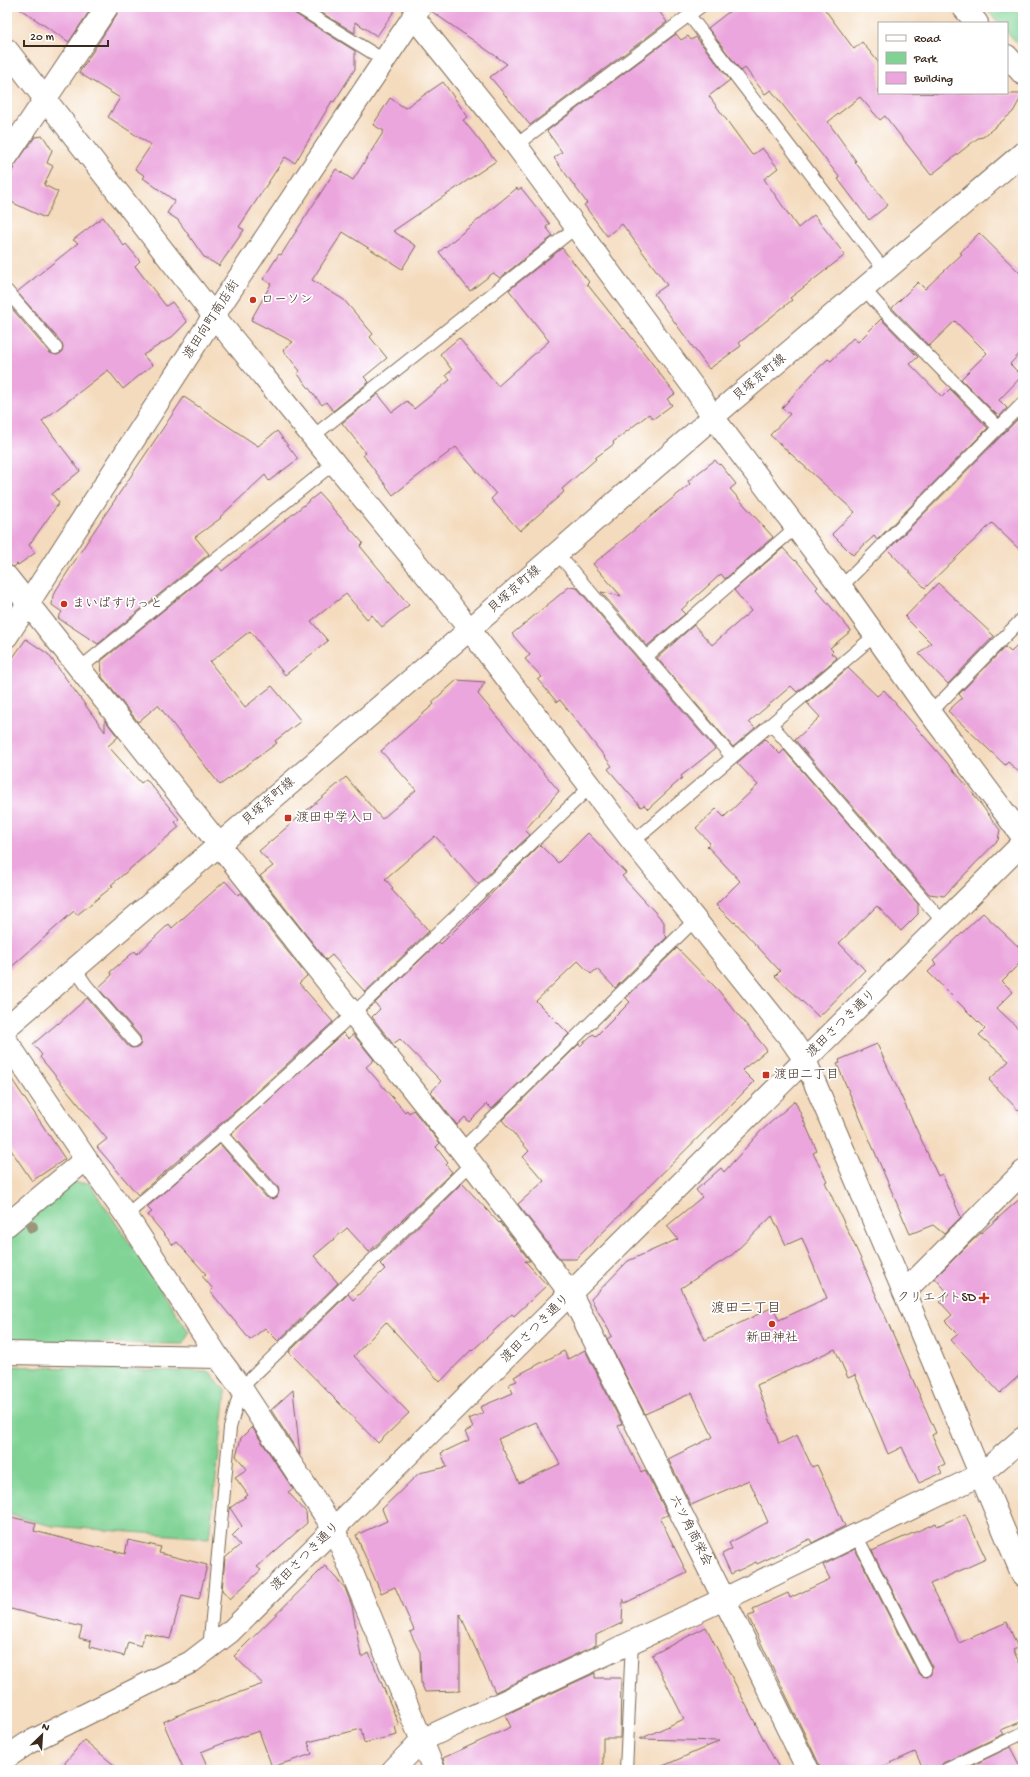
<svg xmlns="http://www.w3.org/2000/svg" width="1030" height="1777" font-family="'Gochi Hand','Klee One',sans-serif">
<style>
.green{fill:#80d395;stroke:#5e7e5a}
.building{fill:#eba6dd;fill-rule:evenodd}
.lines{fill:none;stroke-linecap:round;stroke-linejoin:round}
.lane-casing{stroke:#7c6856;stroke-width:14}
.street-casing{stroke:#7c6856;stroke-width:24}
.secondary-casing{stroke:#7c6856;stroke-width:24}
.lane{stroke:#fff;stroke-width:12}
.street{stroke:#fff;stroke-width:22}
.secondary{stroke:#fff;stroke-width:22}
.tree{fill:#9a967a}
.poi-dot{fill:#c8321e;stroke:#fff;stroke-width:1.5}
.labels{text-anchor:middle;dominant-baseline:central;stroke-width:3.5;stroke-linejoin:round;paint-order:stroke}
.poi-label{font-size:13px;fill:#3b2a1e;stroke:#fff;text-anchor:start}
.street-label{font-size:13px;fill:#3b2a1e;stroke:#fff}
.neighbourhood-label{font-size:14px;fill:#3b2a1e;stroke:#fff}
</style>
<rect width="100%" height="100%" fill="#fff"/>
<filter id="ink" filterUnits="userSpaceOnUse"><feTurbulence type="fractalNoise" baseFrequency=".025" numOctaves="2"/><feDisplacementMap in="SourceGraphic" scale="8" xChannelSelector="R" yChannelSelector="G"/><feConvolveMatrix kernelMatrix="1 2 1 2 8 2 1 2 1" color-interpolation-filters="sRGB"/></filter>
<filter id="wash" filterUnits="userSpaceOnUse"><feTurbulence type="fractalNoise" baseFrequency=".012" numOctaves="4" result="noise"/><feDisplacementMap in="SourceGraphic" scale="16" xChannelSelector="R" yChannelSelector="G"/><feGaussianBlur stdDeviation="0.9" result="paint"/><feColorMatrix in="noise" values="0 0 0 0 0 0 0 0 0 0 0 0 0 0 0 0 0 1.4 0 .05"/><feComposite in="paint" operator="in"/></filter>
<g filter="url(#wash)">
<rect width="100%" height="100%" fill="#f4dbbe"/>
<path class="green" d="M984,7H1023V49L1007,32V23H999Z
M72,1183H89L189,1332L183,1344L7,1342V1238Z
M7,1366L210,1372L226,1392L209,1538L52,1526L7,1514Z"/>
<g id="blocks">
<path class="building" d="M17,7H92L69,42Z
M119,7H291L294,13L355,51V69L334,102L332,101L295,163L285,157L239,227L244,230L219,266L204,257L178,220L167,213L175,201L143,178L145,176L135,169L151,145L108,117L120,98L79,73L117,14Z
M312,7H397L377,36L355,22V33Z
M432,7H656L667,22L530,125L490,77L507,64L431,11Z
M735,7H823L854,49L862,42L879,63V93L1023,94L1013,112L983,137L978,138L931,175L885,116L880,120L860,97L828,122L856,161L855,162L888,205L869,220L838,179L840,178L771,90L765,94L745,68L741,71L708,28Z
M676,34L681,40L688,36L691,40L696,37L730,80L709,96L752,155L762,148L778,168L764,179L798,228L814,215L845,255L790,298L792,300L739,343L741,346L709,369L654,294L667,285L622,224L607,236L584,205L587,203L554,158L562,152L547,131Z
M443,82L468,117L463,120L496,161L393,231L416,246L402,269L343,232L328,255L312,280L344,300L373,334L370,337L387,358L364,377L369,382L333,411L326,402L322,405L297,373L300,371L283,350L293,342L251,320L271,284L263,279L279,254L281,255L336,169L353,180L384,131L373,125L390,98L405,108Z
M43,136L52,150L47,163L53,166L44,185L58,192L45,218L7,200V182L15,165L35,137Z
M517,188L518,190L521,188L550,224L546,227L553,236L500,278L493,273L470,291L439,252Z
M103,217L124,246L126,244L140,261L135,266L166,306L172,302L187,322L172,337L143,355L152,365L123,389L108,370L42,421L80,471L52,494L59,503L29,545L35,553L18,565L17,564L14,567L7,565V303L50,353L57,355L61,353L63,347L62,343L17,292L78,243L73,240Z
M979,233L1023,276V350L1010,364L1022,376L999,400L1007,408L999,417L961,379L987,353L955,321L929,346L892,308L918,282L925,289L962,254L960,253Z
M562,248L589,282L587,284L623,329L624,328L648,358L675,394L667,399L672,405L653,419L649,414L613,442L614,444L595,458L596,459L562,489L564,492L520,531L491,499L496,494L456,447L393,495L363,455L366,453L342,423L378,394L392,412L407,401L414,409L450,380L446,375L452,370L440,354L459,338L498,386L549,341L509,290Z
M881,319L918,357L910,364L942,397L950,389L988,428L877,540L874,536L853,555L832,534L855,512L770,435L790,414L782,408L811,375L828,359L831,361L853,338L858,342Z
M184,397L258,446L277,431L298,459L269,481L265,475L220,517L221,518L195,537L209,554L98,644L58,618L62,612L52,605L53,595L90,537Z
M1018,419L1023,424V553L992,523L925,588L888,550Z
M715,460L719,465L720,464L736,484L730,489L773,537L725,579L721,574L681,610L685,614L647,646L601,592L621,596L593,564L690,484L688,481Z
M319,493L363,543L360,546L409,605L382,627L372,615L367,619L346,594L311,621L328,641L285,675L250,631L210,662L245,707L272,686L301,721L275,741L277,743L220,785L158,705L138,722L102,677L101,661L218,566L222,571Z
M783,548L795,561L796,560L818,587L816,589L851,631L830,648L833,651L831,653L837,658L797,692L791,686L749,722L755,728L733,747L657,658L694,625L712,645L751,611L734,590Z
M938,583L994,636L948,684L919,654L931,643L905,617Z
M569,587L577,588L715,749L681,776L682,778L648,809L644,805L641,807L626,790L608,769L612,766L560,700L557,702L538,680L542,677L525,659L530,655L512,634Z
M26,639L48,654L105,732V720L118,737L108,746L141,783L146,779L179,819L175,822L179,827L111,885L113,886L77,915L74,911L7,971V666Z
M1023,640V776L1008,762L1005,765L948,711L962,698L959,694L1005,647L1011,652Z
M848,668L877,696L884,690L968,787L1000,830L998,840L944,896L929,894L795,740L820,717L807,703Z
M457,680L485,682L478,694L559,791L525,830L530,835L478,884L435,836L385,879L393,888L391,889L429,931L365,992L332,955L326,960L260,876L273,866L259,851L346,777L382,819L416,790L381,751L434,704L432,702Z
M765,739L780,754L784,750L918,904V914L901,931L877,906L839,943L865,970L819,1017L775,976L780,971L735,922L734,923L716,905L740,881L707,846L710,843L696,828L716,809L724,817L758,785L737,763Z
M588,833L626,873L622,876L664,922V934L667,937L615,988L597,969L591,974L578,961L536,1001L569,1034L492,1109L487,1104L469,1122L465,1117L457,1125L431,1092L441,1081L400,1039L393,1044L372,1017L380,1009L375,1003L439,942L441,944L540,845L558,863Z
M225,881L238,895L241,893L307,976L299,983L333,1022L241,1106L138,1195L97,1147L107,1139L40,1057L42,1055L33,1044L58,1023V1024L87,998L128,1046L132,1048L139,1047L141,1043L140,1036L98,988L112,975L110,972L135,951L137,954L169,924L172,928Z
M983,913L1023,951V960L1002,981L1013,992L997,1008L1023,1033V1115L989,1080L1009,1061L979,1035L985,1029L928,972L936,964L933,961Z
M677,948L718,990L767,1050L742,1070L754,1082L576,1259H560L518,1204L544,1181L523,1157L529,1151L502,1120L579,1044L580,1046L593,1034L596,1036L630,1002L626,998Z
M343,1033L349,1039L353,1034L374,1060L366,1067L405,1112L407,1110L409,1113L413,1110L440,1143L436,1147L448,1163L446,1165L452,1172L369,1252L347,1228L314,1256L338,1283L278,1341L265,1328L250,1340L210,1291L213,1289L202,1276L206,1274L177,1242L173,1245L148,1215L152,1212L147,1207L220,1144L266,1197L273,1199L277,1197L279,1191L278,1187L231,1134Z
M877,1044L938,1176L942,1174L961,1217L944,1234L933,1225L910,1234L837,1064L840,1063L839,1060Z
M7,1072L65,1159L32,1181L7,1144Z
M795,1101L817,1151L813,1153L827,1181L825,1182L867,1272H866L936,1433L932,1435L945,1464L939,1467L942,1473L919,1483L902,1447L888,1454L855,1375L848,1378L835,1349L757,1385L779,1444L797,1435L812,1467L817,1465L845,1526L812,1543L810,1539L757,1564L756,1562L731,1574L722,1554L732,1549L729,1543L768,1522L749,1480L691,1505L668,1459L713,1437L692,1393L645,1414L607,1339L612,1336L591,1299L628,1261L678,1239L667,1226L702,1197L696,1190L721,1168L724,1172L760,1132ZM772,1216L786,1245L802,1238L827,1298L779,1320L773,1307L705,1340L681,1288L733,1254Z
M462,1183L499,1223L500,1222L530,1261H525L547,1285L514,1316L512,1314L472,1351L471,1350L440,1382L386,1322L354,1356L409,1413L378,1443L289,1352L348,1294L353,1300L385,1269L380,1264Z
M1023,1196V1372L1000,1393L951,1340L958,1334L945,1321L952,1315L940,1302L949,1294L935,1278L972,1241Z
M585,1350L622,1424L618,1426L641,1472L645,1470L668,1515L660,1518L687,1573L625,1603L623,1599L622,1623L596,1635V1645L495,1692L460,1614V1691L425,1692L421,1683L420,1652L410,1632L414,1630L395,1587L381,1593L356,1535L387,1521L382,1509L419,1473L447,1467L441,1453L469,1440L465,1432L473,1428L469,1419L483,1413L480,1407L513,1393L509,1384L517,1381L514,1377L564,1351L568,1359ZM536,1422L560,1464L519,1483L498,1439Z
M293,1390L300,1455L271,1410Z
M252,1427L293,1489L288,1492L306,1512L307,1523L257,1567L261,1570L230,1599L222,1590L225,1558L240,1545L232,1536L242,1526L230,1508L248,1495L235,1477L247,1469L236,1456L241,1438Z
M965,1514L986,1559L930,1584L959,1643L1007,1622L1018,1648L1013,1650L1023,1670V1721L1001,1730L1004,1734L943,1763L939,1770H924L915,1752L875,1770H820L819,1764L748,1616L755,1614L753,1609L788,1593L790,1598L830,1579L823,1565L855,1549L918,1673L921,1676L928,1677L931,1674L932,1667L872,1551L936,1523L937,1526Z
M7,1516L36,1523L34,1531L125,1554L128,1540L161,1547L159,1553L207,1565L199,1599L182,1595L170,1639L145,1633L141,1646L128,1642L124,1656L90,1647L91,1641L79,1638L82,1627L7,1608Z
M325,1566L345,1588L352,1606L361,1657L369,1653L399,1725L395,1726L397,1735L364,1743L361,1729L308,1742L312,1754L272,1767L259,1731L226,1742L201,1752L209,1770H184L163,1722L190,1710L263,1684L234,1656Z
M706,1627L765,1742L780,1770H654L720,1741L640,1739L684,1719L652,1655Z
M595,1673V1678H621L620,1738H603V1770H446L443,1758L511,1727L505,1715Z
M84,1740L120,1770H59Z
M1010,1747L1022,1770H963Z"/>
</g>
</g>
<g filter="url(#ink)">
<use href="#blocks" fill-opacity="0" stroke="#7c6856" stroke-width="1"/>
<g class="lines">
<defs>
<path id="lane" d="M298,7L384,60
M689,15L885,271
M516,145L700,7
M864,289L881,308L999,428
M7,291L56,348
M312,437L575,228
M557,553L732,757
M841,587L1023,403
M646,657L795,528
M79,669L334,463
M930,713L1023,618
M771,724L944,923
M633,842L874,636
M75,969L86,985L134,1041
M221,1134L272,1192
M461,1150L696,919
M126,1215C288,1081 439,932 591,786
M856,1535L925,1670
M209,1649L230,1428L241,1388L471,1164
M626,1770L632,1642
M946,1770L1023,1733"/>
<path id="street" d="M963,7L977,23
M413,16L516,145L697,392L713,417L841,587L930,713L1023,837
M1007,56L1023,74
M7,156L107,7
M7,577L461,1150L571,1294L734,1619L808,1770
M7,636L226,297L420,7
M7,1042L86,1159L126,1215L218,1357L241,1388L334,1529L434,1770
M7,1225L86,1159
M904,1292L1023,1172
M7,1353L218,1357
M393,1770L422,1740L724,1599L980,1475L1023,1438"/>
<path id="secondary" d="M7,50L214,316L449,603L633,842L790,1038L805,1060L904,1292L1023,1576
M7,1027L469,630L713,417L1023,153
M7,1757L28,1743L191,1662L230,1632L1023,843"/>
</defs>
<use href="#lane" class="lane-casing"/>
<use href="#street" class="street-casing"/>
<use href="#secondary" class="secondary-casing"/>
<use href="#lane" class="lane"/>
<use href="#street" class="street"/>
<use href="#secondary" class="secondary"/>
</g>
<circle class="tree" cx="32" cy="1227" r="6"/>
</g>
<g class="poi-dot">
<circle cx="253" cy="300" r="4"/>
<circle cx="64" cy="604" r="4"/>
<rect x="284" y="814" width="8" height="8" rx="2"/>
<rect x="762" y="1071" width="8" height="8" rx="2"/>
<path d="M982 1292h4v4h4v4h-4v4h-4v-4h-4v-4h4z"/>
<circle cx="772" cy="1324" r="4"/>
</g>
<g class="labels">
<g class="poi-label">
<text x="261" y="300">ローソン</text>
<text x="72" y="604">まいばすけっと</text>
<text x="296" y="818">渡田中学入口</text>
<text x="774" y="1075">渡田二丁目</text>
<text x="976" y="1298" text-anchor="end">クリエイトSD</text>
<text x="772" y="1338" text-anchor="middle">新田神社</text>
</g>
<g class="street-label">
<text transform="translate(212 320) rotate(-57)">渡田向町商店街</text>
<text transform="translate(760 378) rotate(-40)">貝塚京町線</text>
<text transform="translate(515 590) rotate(-41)">貝塚京町線</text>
<text transform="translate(269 802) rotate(-41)">貝塚京町線</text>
<text transform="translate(842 1024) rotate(-44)">渡田さつき通り</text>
<text transform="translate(536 1329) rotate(-45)">渡田さつき通り</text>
<text transform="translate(690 1531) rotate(63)">六ツ角商栄会</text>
<text transform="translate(306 1557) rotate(-45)">渡田さつき通り</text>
</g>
<g class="neighbourhood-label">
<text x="746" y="1309">渡田二丁目</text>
</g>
</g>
<rect width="1030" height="1777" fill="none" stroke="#fff" stroke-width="24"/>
<rect x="878" y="22" width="130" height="72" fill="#ffffff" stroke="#b1aaa5"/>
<rect x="886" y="35" width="20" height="6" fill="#ffffff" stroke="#b1aaa5"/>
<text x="914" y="42" font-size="12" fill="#3b2a1e">Road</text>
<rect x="886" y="52" width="20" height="12" fill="#80d395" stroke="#b1aaa5"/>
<text x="914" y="62" font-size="12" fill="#3b2a1e">Park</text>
<rect x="886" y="72" width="20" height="12" fill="#eba6dd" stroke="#b1aaa5"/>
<text x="914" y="82" font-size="12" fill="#3b2a1e">Building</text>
<g transform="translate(42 1735) rotate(25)" stroke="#ffffff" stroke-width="3" paint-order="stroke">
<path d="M0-3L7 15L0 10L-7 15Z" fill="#3b2a1e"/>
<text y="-6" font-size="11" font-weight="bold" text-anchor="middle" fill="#3b2a1e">N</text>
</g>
<path d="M24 40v6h84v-6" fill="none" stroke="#3b2a1e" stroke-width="2"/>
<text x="30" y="40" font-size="12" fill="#3b2a1e" stroke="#ffffff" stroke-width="3" paint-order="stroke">20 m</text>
</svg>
